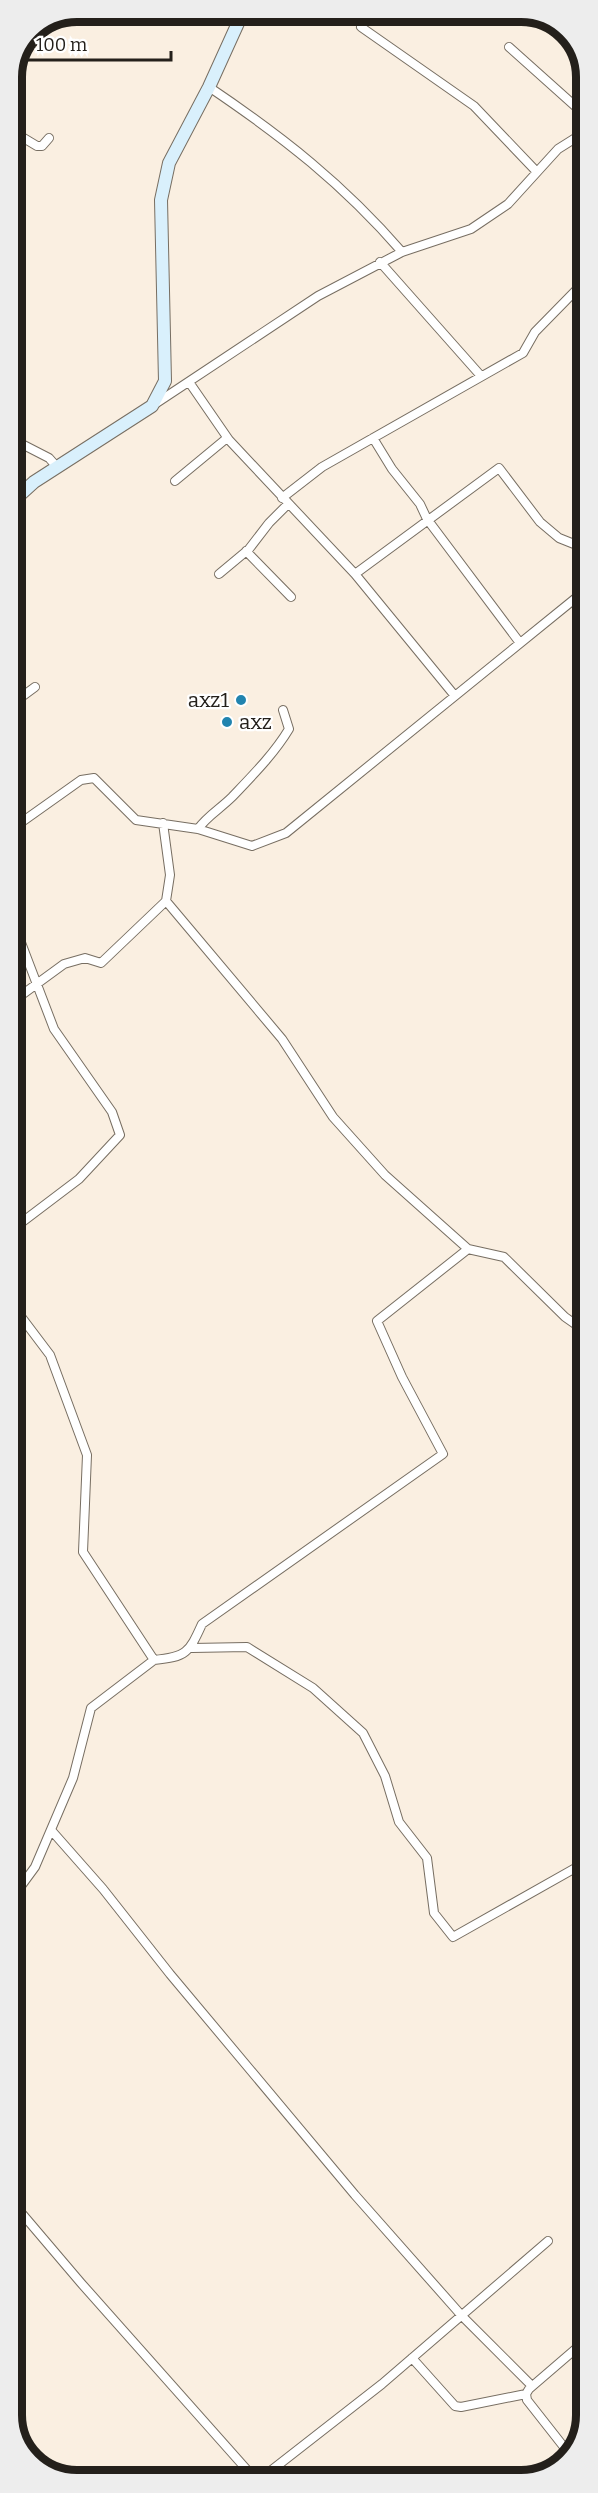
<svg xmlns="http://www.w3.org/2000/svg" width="598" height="2493" font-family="Bitter,serif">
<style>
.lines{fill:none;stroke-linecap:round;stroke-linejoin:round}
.street-casing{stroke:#776e62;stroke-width:10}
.secondary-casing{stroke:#776e62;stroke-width:14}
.street{stroke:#fff;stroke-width:8}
.secondary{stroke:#d9f0fc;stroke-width:12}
.poi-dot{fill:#2184af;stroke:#fff;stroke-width:2}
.labels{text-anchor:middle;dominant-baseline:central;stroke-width:4.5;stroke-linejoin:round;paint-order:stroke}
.poi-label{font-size:21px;fill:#24201b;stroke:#fff;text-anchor:end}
.rim{fill:none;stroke:#24201b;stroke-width:8}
</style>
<rect width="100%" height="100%" fill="#faefe1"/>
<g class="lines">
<defs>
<path id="street" d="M369,12L361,27L474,106L536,171
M509,47L585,115
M209,87C283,137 343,184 402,252
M12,131L37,146H42L49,138
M380,262L481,376
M189,382L229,440L355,574L455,696
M155,404L318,296L402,252L471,229L508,204L558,149L585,132
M373,438L392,469L420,504L427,519L520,643
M12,439L49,458L57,467
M175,481L227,438
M282,498L322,467L523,353L535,332L585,281
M246,551L291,597
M219,574L249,549L269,523L288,504
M355,574L499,468L540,522L559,538L579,546L585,554
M12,704L35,687
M12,829L81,780L94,778L136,820L198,829L252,846L286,833L582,593L585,597
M198,829C207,816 220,809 232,797C252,776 274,754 289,729L283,710
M166,901L282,1039L333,1117L385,1175L468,1249L504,1257L565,1317L585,1331
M12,919L54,1029L112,1112L120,1135L79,1179L13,1229
M12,1002L64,964L85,958L101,963L166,901L170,875L163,823
M13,1306L50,1355L87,1455L83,1552L154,1660L91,1708L73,1778L35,1867L13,1897
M192,1648L247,1647L313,1688L363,1733L385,1776L399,1822L427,1858L434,1913L453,1937L586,1862
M154,1660C186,1657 189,1653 202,1624L443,1454L402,1377L377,1321L468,1249
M51,1830L103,1889L170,1974L355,2195L462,2316L532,2386
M13,2203L81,2283L256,2480
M412,2358L455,2406L461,2407L526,2394
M571,2456L527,2400L526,2394L529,2389L586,2340
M259,2480L382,2384L548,2241"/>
<path id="secondary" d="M12,502L34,482L152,406L165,381L161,200L169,163L209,87L243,12"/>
</defs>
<use href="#street" class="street-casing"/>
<use href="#secondary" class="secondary-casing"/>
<use href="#street" class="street"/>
<use href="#secondary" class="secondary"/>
</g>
<g class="poi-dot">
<circle cx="241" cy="700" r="6"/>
<circle cx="227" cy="722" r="6"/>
</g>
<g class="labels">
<g class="poi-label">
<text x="229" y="700">axz1</text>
<text x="239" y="722" text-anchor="start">axz</text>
</g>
</g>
<path d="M0 0H598V2493H0ZM77 22H521A55 55 0 0 1 576 77V2415A55 55 0 0 1 521 2470H77A55 55 0 0 1 22 2415V77A55 55 0 0 1 77 22Z" fill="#ededed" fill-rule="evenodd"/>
<path class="rim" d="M77 22H521A55 55 0 0 1 576 77V2415A55 55 0 0 1 521 2470H77A55 55 0 0 1 22 2415V77A55 55 0 0 1 77 22Z"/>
<path d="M27 51v9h144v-9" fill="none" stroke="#24201b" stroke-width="3"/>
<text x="36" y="51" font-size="18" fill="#24201b" stroke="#ffffff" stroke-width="4.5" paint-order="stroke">100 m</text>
</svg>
